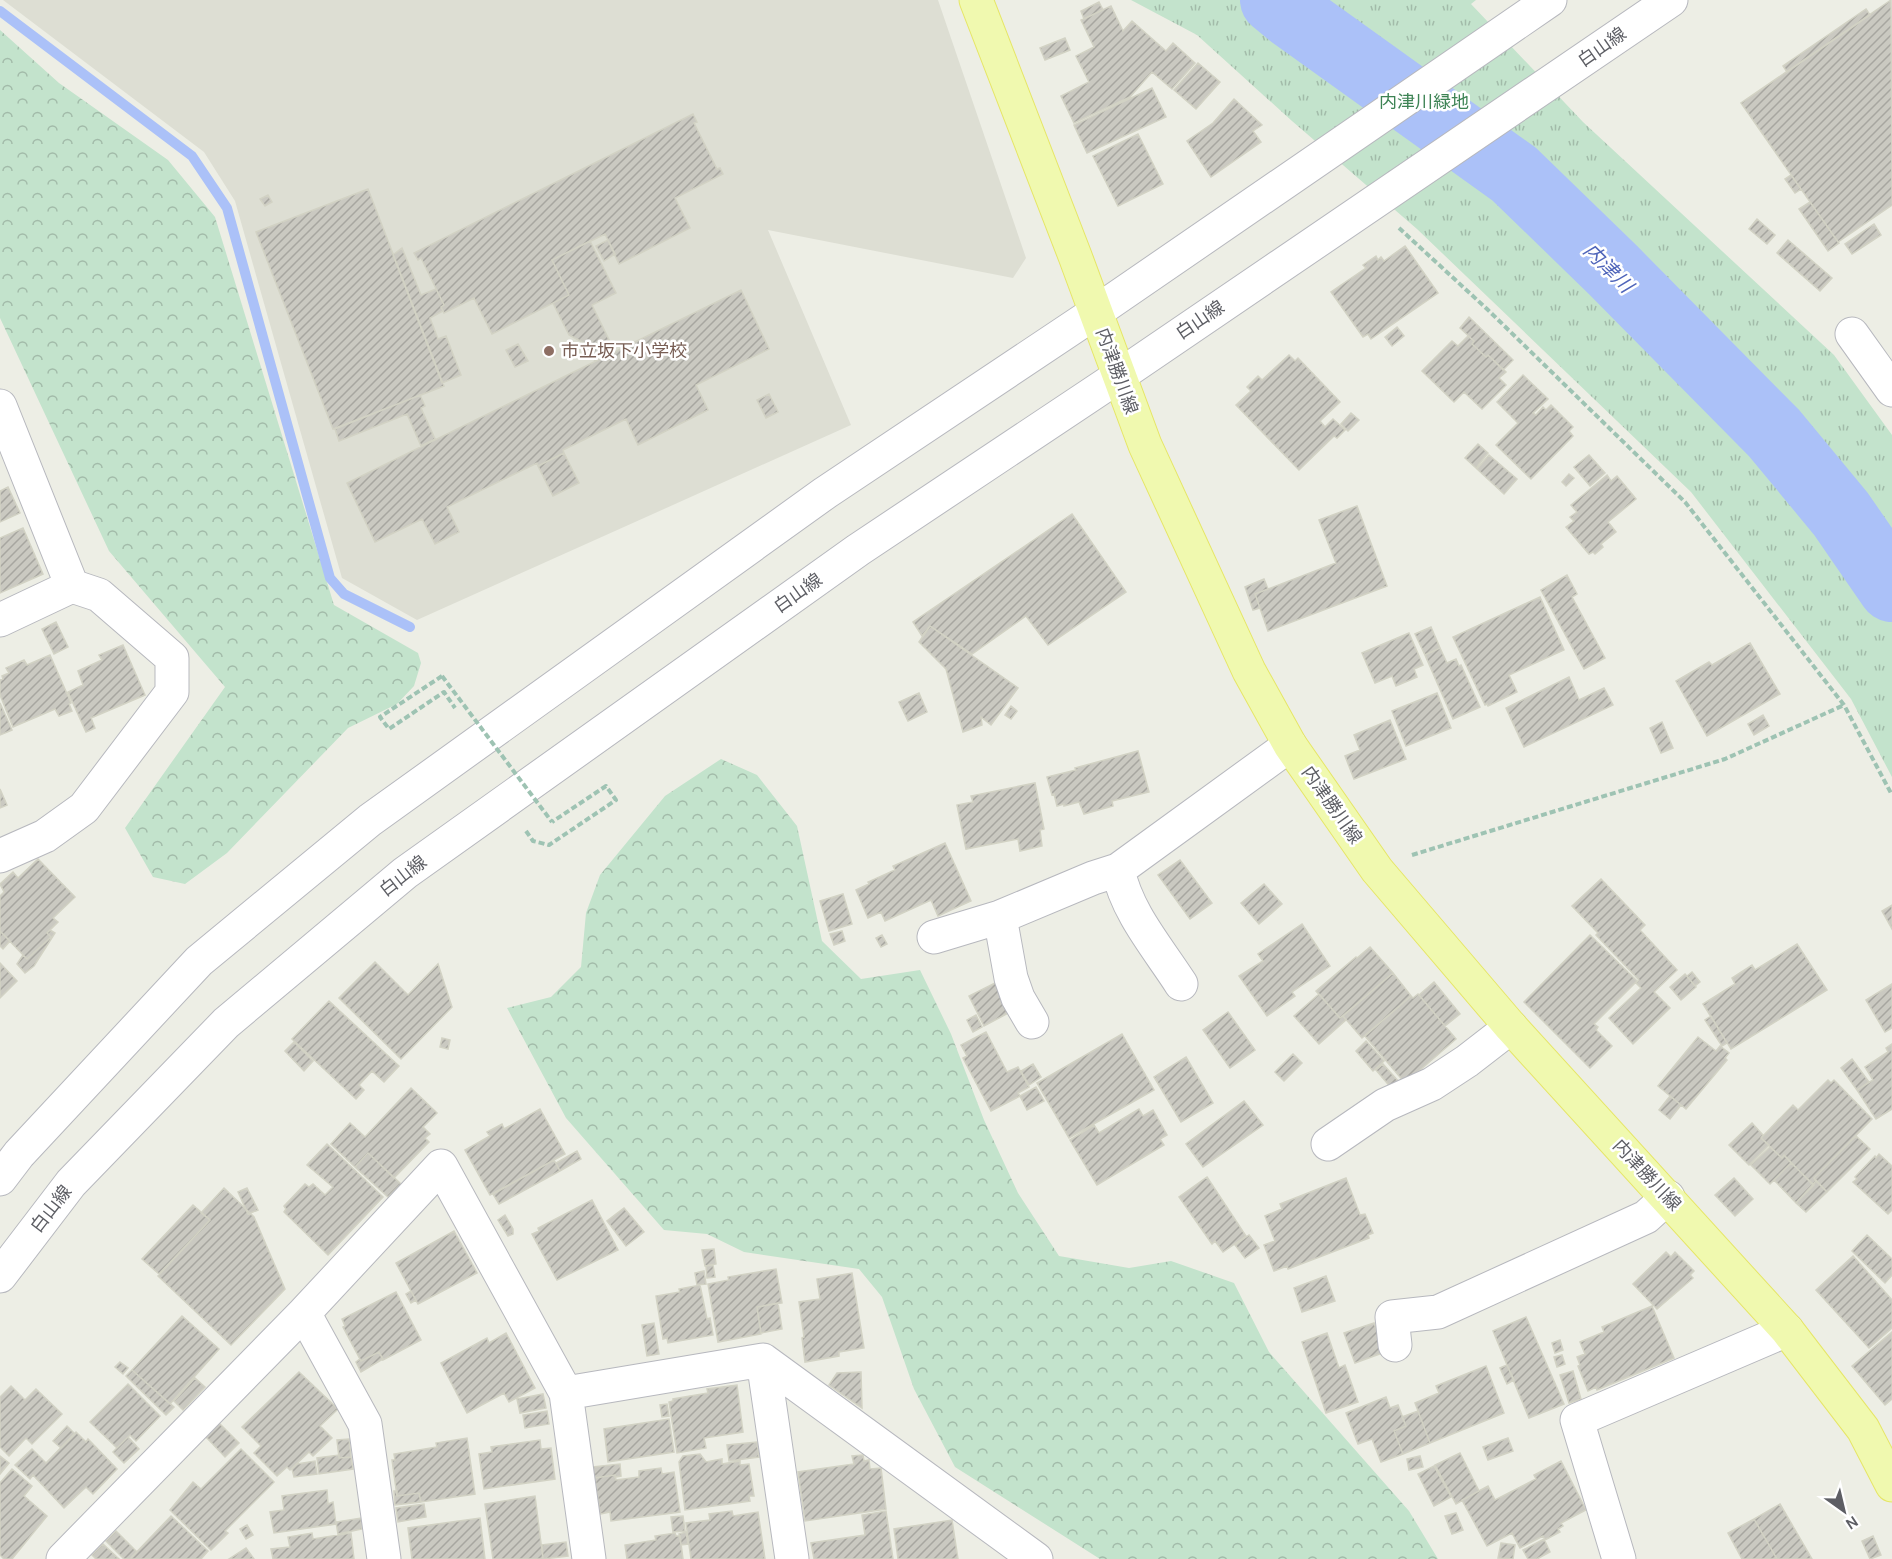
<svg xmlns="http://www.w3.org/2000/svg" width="1892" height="1559" font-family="Karla,'Noto Sans JP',sans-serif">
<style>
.education{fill:#ddded3}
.forest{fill:url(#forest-crowns)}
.park{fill:url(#park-tufts)}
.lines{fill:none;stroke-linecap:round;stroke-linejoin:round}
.stream{stroke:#abc1f8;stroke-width:10}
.river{stroke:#abc1f8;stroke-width:68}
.building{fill:url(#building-hatch);stroke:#d2d2c4;stroke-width:1.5}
.minor-casing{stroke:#b7b8be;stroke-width:35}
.major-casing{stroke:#e6e666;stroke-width:35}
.path{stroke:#9ec3b3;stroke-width:4;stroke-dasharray:6 3;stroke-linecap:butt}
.minor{stroke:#fff;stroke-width:33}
.major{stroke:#f0f9af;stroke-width:33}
.path-bridge{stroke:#9ec3b3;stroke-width:4;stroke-dasharray:6 3;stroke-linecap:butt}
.education-dot{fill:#8d6e63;stroke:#fff;stroke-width:2}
.labels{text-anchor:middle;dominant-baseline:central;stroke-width:5;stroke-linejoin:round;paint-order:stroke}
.street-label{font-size:18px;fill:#5d5e64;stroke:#fff}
.park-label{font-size:18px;fill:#3d8354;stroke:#fff}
.education-label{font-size:18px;fill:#785e54;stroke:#fff;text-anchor:start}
.water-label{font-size:20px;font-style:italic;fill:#4f65ba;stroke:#fff}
</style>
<defs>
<pattern id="forest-crowns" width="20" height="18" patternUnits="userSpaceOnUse" patternTransform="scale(1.5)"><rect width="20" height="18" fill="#c3e3cc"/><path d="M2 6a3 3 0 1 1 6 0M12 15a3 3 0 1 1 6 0" fill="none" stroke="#a2bba9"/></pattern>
<pattern id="park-tufts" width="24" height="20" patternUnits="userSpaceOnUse" patternTransform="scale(1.5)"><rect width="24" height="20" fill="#c3e3cc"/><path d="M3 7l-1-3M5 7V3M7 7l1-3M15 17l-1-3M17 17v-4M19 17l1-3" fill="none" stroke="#a2bba9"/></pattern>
<pattern id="building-hatch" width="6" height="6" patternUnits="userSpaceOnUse" patternTransform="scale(1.5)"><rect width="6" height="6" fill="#cac9c1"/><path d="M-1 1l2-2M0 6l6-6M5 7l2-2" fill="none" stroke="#a7a6a0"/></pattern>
</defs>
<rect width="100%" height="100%" fill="#edeee5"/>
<path class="education" d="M3,0H938L1026,258L1013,278L768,230L851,425L417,620L342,578L235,201L204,152Z"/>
<path class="forest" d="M0,30L59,83L168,160L215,217L334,605L418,653L421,663L414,686L397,704L348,728L227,853L185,884L153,877L125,828L225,687L109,551L0,318Z
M721,759L757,775L797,826L822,941L861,979L920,970L951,1034L984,1120L1018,1193L1059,1256L1129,1268L1171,1261L1234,1283L1269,1352L1409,1511L1438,1559H1100L955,1467L914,1389L882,1297L859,1269L744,1252L707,1234L664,1230L566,1118L507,1008L551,997L581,967L586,913L600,875L665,796Z"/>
<path class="park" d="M1131,0H1476L1471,4L1583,122L1834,355L1892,435V777L1851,699L1691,492L1417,229L1292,121L1197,35Z"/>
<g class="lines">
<path class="stream" d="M0,11L192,156L227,208L330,578L344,594L410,627"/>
<path class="river" d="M1274,0L1291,14L1514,174L1613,270L1774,433L1841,514L1892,588"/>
</g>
<path class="building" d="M1891,0L1892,205L1838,242L1741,103Z
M1099,2L1103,10L1084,19L1081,11Z
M1111,6L1123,31L1132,21L1166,51L1173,43L1195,63L1172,89L1152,72L1130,97L1074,123L1061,96L1089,82L1076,56L1094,47L1081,20Z
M1866,9L1870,15L1787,72L1783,66Z
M1065,38L1070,50L1045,60L1040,48Z
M1198,63L1220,82L1196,109L1174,90Z
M1152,88L1166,117L1087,153L1074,125Z
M1234,99L1262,125L1253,131L1261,142L1211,177L1187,141L1213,123Z
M693,114L697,122L694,123L717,169L720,168L723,174L675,198L690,228L619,264L605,234L552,260L569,295L492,334L474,298L444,313L441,307L444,305L421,258L418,260L414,253Z
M1138,134L1163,184L1118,206L1093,156Z
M1791,175L1801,189L1795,193L1785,179Z
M368,189L444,386L333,429L256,232Z
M268,195L272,202L265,206L260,199Z
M1810,202L1839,243L1828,251L1799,209Z
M1757,219L1775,235L1767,244L1749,229Z
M1874,224L1881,235L1852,254L1845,244Z
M608,240L615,254L604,261L596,246Z
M1788,240L1832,278L1820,291L1777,253Z
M590,241L616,293L592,305L615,352L595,361L586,344L569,335L553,303L569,295L552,260Z
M1405,246L1438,293L1371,339L1368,334L1363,337L1331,292L1366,268L1363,265L1376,256L1378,260L1381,257L1384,261Z
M402,248L421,295L436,289L444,305L441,307L443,311L430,318L438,339L446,336L461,375L442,383L393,255Z
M741,290L769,349L696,385L708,410L638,445L626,419L563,450L564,453L538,466L537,463L447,507L459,532L435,544L422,519L375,542L347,483Z
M1469,317L1513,360L1503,370L1488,355L1486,357L1472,344L1474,341L1460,328Z
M1397,327L1404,336L1392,346L1385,337Z
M1468,336L1474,341L1472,344L1486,357L1488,355L1506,372L1499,378L1506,385L1482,409L1464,392L1454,402L1422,371L1452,341L1458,346Z
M518,344L528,361L515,367L506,350Z
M1289,355L1295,361L1298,358L1340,402L1320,421L1325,427L1333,419L1345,430L1337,438L1334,436L1299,470L1236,405L1251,391L1247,387L1258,376L1262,380Z
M1523,375L1548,399L1533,413L1536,415L1543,407L1546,410L1551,405L1573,427L1569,431L1573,436L1531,479L1496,445L1518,423L1497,402Z
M769,394L778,412L766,418L757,400Z
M420,395L425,406L421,408L435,439L421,446L407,414L339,441L335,429Z
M1351,413L1359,420L1348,431L1341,424Z
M1478,444L1488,453L1476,468L1465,458Z
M564,453L579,483L553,496L538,466Z
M1489,455L1517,479L1504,494L1477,469Z
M1589,455L1605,473L1590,486L1574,467Z
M1569,474L1574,478L1566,486L1562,482Z
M1607,475L1611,481L1617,476L1636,499L1608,522L1616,532L1601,544L1603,547L1595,554L1593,552L1589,554L1566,527L1574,521L1570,517L1577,512L1571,505Z
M8,487L20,513L0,522V491Z
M1357,506L1387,586L1268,631L1255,594L1336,563L1319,520Z
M1072,514L1126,592L1048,645L1026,616L972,654L930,626L922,636L913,622Z
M23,528L43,574L0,593V538Z
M1567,575L1577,594L1572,597L1605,658L1584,669L1541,590Z
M1264,579L1268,589L1255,594L1260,608L1253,610L1245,587Z
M1540,597L1564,650L1509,675L1517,692L1488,706L1487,704L1485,705L1453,637Z
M56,622L68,647L54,654L42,629Z
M930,626L1018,688L991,725L981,717L982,725L963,732L946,669L919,642Z
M1431,627L1440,648L1425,655L1415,634Z
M1409,633L1423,665L1414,669L1417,677L1396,686L1392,676L1375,683L1362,653Z
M1750,643L1780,694L1707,736L1676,681L1709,662L1712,665Z
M123,645L145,695L91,718L95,728L86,732L68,692L83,685L78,671L102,660L99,655Z
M1440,648L1447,663L1456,659L1459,666L1461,665L1480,707L1453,719L1425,655Z
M50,655L71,703L69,704L72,711L59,716L55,709L13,727L0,695V680L3,679L2,676L9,673L6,668L24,660L27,665Z
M1569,677L1579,700L1604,688L1613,705L1524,747L1506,708Z
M919,693L927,712L908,721L899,702Z
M1437,693L1451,728L1406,746L1392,711Z
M0,703L12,730L0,735Z
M1011,706L1017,711L1011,719L1005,715Z
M1763,715L1769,726L1754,735L1748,724Z
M1390,720L1406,759L1354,779L1345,756L1360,750L1354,735Z
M1662,722L1673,748L1661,753L1650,728Z
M1138,751L1149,792L1112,801L1113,806L1084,814L1079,802L1064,806V804L1057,806L1054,794L1052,795L1047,777L1076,770L1075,768Z
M1035,783L1044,829L1040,830L1042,846L1020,851L1018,839L966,849L957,805L973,802L971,796Z
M0,789L7,805L0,808Z
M945,843L971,901L938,916L931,900L885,921L881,912L868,918L856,890L869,884L868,882L895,870L893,866Z
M38,859L75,897L53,918L58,922L47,933L51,937L27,959L0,931V896L4,892L0,884L13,872L18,878Z
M1180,860L1212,903L1190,919L1158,875Z
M1601,879L1645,925L1640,930L1677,970L1654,992L1670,1008L1633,1044L1609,1018L1641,988L1636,983L1639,980L1596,935L1598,933L1572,906Z
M1264,884L1282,904L1259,924L1241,903Z
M843,894L852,924L829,931L820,901Z
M1892,905V929L1882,911Z
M1302,924L1330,966L1292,992L1295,996L1267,1016L1239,976L1263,961L1258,954Z
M50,930L55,933L34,966L25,973L17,964L23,955L27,959L51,937L47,933Z
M0,931L10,941L3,949L0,946Z
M842,931L845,941L834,945L830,934Z
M882,935L887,944L881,947L876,938Z
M1590,935L1637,981L1594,1024L1598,1027L1596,1030L1612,1046L1590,1068L1524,1002Z
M1797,944L1827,990L1731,1049L1703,1004L1735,984L1732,978L1752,965L1755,970Z
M1370,947L1393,973L1340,1018L1316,991L1356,957L1357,958Z
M375,962L408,995L438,964L452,1007L401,1059L339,998Z
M0,963L17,981L0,998Z
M1692,972L1700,982L1695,986L1687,976Z
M1393,973L1411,996L1362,1038L1343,1016Z
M1685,974L1696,987L1681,1000L1670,987Z
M999,981L1014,1010L984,1026L969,996Z
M1434,982L1460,1014L1445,1026L1419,995Z
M1892,984V1028L1885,1032L1866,1000Z
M1319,994L1340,1018L1343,1016L1346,1020L1319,1044L1294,1016Z
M1418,994L1456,1039L1405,1083L1365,1036L1411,996L1413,998Z
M329,1001L399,1066L384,1082L372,1071L359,1085L364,1090L356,1099L292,1039Z
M1228,1012L1255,1050L1230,1068L1203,1030Z
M976,1015L982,1027L973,1032L967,1020Z
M1711,1016L1727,1043L1722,1046L1705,1020Z
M986,1032L1007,1072L1018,1067L1029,1087L1018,1093L1020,1096L991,1111L963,1058L967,1056L961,1045Z
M1122,1034L1154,1090L1069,1138L1037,1083Z
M1698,1037L1716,1051L1720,1046L1729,1053L1725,1058L1727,1060L1686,1109L1658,1086Z
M442,1038L450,1040L448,1049L440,1047Z
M1366,1041L1384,1061L1373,1071L1356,1051Z
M294,1042L313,1061L304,1071L285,1051Z
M1892,1044V1109L1876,1119L1857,1090L1873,1080L1865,1067L1888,1052L1886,1048Z
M1293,1054L1302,1063L1284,1081L1275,1072Z
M1186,1057L1213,1103L1181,1122L1154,1077Z
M1852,1059L1869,1082L1857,1090L1841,1068Z
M1033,1064L1041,1077L1029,1085L1021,1071Z
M1383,1064L1399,1082L1392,1089L1376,1070Z
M1828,1080L1831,1083L1834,1080L1872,1119L1814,1178L1816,1181L1813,1185L1784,1155L1782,1158L1761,1138L1793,1105L1798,1110Z
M1036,1087L1044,1101L1027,1110L1020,1096Z
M411,1088L437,1113L423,1127L430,1134L425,1138L429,1142L394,1178L368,1153L355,1167L331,1144L350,1123L365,1137Z
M1670,1096L1681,1105L1670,1119L1659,1110Z
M1244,1101L1263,1125L1203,1167L1186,1144Z
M540,1109L565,1154L490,1195L465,1150L490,1136L487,1132L502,1124L504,1129Z
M1139,1109L1143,1116L1153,1110L1167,1135L1160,1139L1164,1145L1097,1185L1070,1140L1094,1125L1099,1133Z
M1752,1123L1763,1135L1761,1138L1769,1145L1749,1165L1729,1145Z
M1856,1136L1870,1149L1827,1192L1814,1178Z
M327,1144L383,1197L328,1255L284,1212L286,1209L284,1206L305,1184L309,1187L313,1184L325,1195L333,1187L307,1165Z
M1770,1147L1782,1158L1784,1155L1791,1163L1770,1184L1751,1165Z
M577,1151L581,1159L560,1171L556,1163Z
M368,1153L401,1184L388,1197L355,1167Z
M1879,1154L1892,1166V1210L1888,1214L1853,1182L1857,1179L1855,1177L1875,1156L1876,1158Z
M554,1160L560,1171L499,1204L493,1194Z
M1791,1163L1814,1185L1796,1203L1774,1180Z
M1207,1177L1246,1236L1223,1252L1215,1241L1212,1244L1179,1197Z
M1346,1178L1360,1215L1365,1214L1373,1233L1368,1235L1369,1238L1288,1269L1287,1266L1274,1271L1264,1245L1275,1241L1265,1216L1282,1209L1280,1204Z
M1734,1178L1753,1199L1735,1216L1715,1195Z
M1816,1181L1827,1192L1806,1212L1796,1203Z
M224,1188L254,1217L285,1289L231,1345L158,1276L210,1220L201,1213Z
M247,1188L258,1210L248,1214L238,1192Z
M592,1200L618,1250L557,1280L532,1234L539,1231L538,1228Z
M193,1205L210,1220L159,1274L142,1259Z
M624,1208L644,1232L626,1246L607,1221Z
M505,1215L513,1229V1234L508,1236L498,1220Z
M454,1231L477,1273L418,1304L396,1263Z
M1249,1235L1259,1248L1245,1258L1235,1245Z
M1867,1235L1892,1259V1275L1885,1283L1852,1251Z
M714,1249L716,1264L705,1266L702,1250Z
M1666,1252L1671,1257L1675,1252L1694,1271L1690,1275L1693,1278L1657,1309L1633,1284Z
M1853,1256L1892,1300V1328L1869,1348L1816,1290Z
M713,1265L715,1277L707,1278L706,1266Z
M776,1269L782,1303L757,1307L761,1334L718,1342L708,1284L729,1280L728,1277Z
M704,1271L706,1284L697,1285L695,1273Z
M852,1273L864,1348L839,1352V1356L805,1362L802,1338L804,1337L799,1302L820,1299L817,1279Z
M1326,1276L1335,1301L1302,1312L1294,1288Z
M700,1285L707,1319L710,1318L713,1335L668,1343L667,1338L663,1339L656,1296L680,1292L679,1289Z
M411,1291L416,1300L411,1303L406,1294Z
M396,1292L421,1340L383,1360L379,1352L361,1361L343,1327L345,1326L342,1319Z
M778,1303L782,1329L761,1333L757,1307Z
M1652,1306L1674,1358L1597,1390L1596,1387L1588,1391L1578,1366L1580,1365L1577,1357L1585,1354L1580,1342L1604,1332L1602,1327Z
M182,1316L219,1349L170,1404L132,1370Z
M1526,1317L1564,1404L1529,1418L1493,1331Z
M654,1323L659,1354L647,1356L642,1325Z
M1374,1323L1385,1352L1355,1363L1344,1333Z
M1892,1332V1399L1885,1405L1852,1366Z
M506,1333L535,1388L509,1402L504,1393L467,1413L441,1363L487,1338L489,1343Z
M1327,1333L1339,1368L1345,1365L1358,1402L1326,1413L1302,1342Z
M1560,1340L1563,1350L1555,1353L1552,1343Z
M379,1352L383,1359L361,1372L356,1362L360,1359L361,1361Z
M1562,1355L1565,1364L1557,1367L1554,1357Z
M120,1362L128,1368L123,1374L115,1367Z
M1507,1365L1514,1380L1507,1384L1500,1368Z
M1486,1366L1504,1413L1430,1443L1415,1403L1439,1393L1436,1386Z
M132,1370L174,1407L166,1415L126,1376Z
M1573,1371L1581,1399L1569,1403L1560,1375Z
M299,1372L338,1409L320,1426L332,1438L313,1456L309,1452L290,1470L287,1467L277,1476L254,1453L261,1446L242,1427Z
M861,1372L862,1408L829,1385L837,1373Z
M195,1378L205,1387L183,1410L174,1401Z
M128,1384L160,1416L136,1441L130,1435L117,1448L90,1422Z
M737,1385L743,1432L704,1438L706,1448L677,1453L669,1402L673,1401V1399L708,1393L707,1389Z
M11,1386L25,1400L36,1389L62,1414L32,1444L26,1438L9,1456L0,1447V1397Z
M543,1394L546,1408L520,1413L517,1399Z
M1386,1397L1390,1408L1398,1405L1406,1426L1394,1431L1403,1454L1381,1462L1372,1439L1358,1444L1346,1413Z
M667,1404L669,1416L662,1417L660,1405Z
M547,1411L549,1424L525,1428L523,1415Z
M1418,1411L1430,1443L1403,1454L1394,1431L1406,1426L1402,1417Z
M669,1419L674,1452L608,1462L604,1429Z
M219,1423L239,1443L225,1457L206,1437Z
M67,1426L75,1434L61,1448L53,1441Z
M76,1432L86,1442L88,1439L117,1469L93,1494L86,1487L64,1508L33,1475L30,1479L15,1465L32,1449L46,1463Z
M128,1437L139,1449L124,1463L113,1452Z
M467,1438L475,1494L421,1502L419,1493L397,1496L392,1460H395L394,1454L437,1447L436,1443Z
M1508,1438L1513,1451L1488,1460L1483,1447Z
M349,1439L351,1457L339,1458L337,1440Z
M540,1440L541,1449L551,1448L555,1479L484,1489L479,1454L492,1452L491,1447Z
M757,1442L759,1457L729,1461L727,1445Z
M241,1449L274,1482L225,1531L228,1533L211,1550L170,1510L193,1482L201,1489Z
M1460,1453L1479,1491L1456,1504L1435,1465Z
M700,1454L706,1462L722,1459V1464L740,1461V1465L749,1464L754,1496H749L750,1501L685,1510L679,1462L683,1456Z
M339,1455V1458L351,1457L353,1469L319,1474L317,1458Z
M863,1455L864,1461L869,1460L870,1469L881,1468L886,1509L805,1521L798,1472L854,1464L852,1456Z
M0,1456L9,1463L0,1474Z
M1420,1456L1423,1467L1409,1470L1407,1459Z
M315,1461L317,1474L294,1477L292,1469L297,1464Z
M1561,1461L1586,1510L1561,1523L1563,1526L1558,1529L1560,1532L1545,1540L1543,1536L1520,1548L1512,1533L1487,1546L1462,1500L1488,1486L1495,1500L1536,1479L1534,1475Z
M620,1464L621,1476L615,1477V1475L595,1478L593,1467Z
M1434,1466L1451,1497L1434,1506L1418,1474Z
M661,1468L662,1474L674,1472L680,1512L611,1521L610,1512L600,1514L595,1478L615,1475L616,1480L639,1477V1471Z
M12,1469L32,1486L24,1496L47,1516L12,1559H4L0,1555V1483Z
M327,1490L328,1504L333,1502L336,1524L274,1533L270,1512L284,1510L282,1496Z
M394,1491H397V1496L419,1493L421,1502L395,1505Z
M535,1496L543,1559H493L485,1504Z
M424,1504L426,1517L398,1522L396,1508Z
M1780,1504L1812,1559H1777L1754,1519Z
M732,1511L733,1516L758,1512L765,1559H691L686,1523L710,1520L709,1514Z
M886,1511L893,1559H814L811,1543L865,1535L862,1515Z
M1456,1513L1463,1530L1452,1534L1445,1516Z
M171,1516L208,1551L201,1559H130Z
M683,1516L685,1531L673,1532L671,1517Z
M361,1518L362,1529L338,1534L336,1522Z
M480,1518L485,1559H412L408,1528Z
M1754,1519L1777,1559H1742L1728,1533Z
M952,1520L958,1559H898L894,1529Z
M247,1525L253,1535L246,1539L240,1529Z
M116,1531L137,1552L130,1559H124L106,1541Z
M686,1532L688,1544L681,1545L679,1534Z
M312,1533L313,1539L351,1533L354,1559H273L271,1549L290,1547L288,1537Z
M675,1533L676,1536H680L683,1559H627L625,1545L656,1540L655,1536Z
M1873,1536L1881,1555L1870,1559L1862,1541Z
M1544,1539L1550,1552L1537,1559H1528L1523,1550Z
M566,1542L568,1556L543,1559L542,1545Z
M1501,1543L1515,1545L1513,1559L1498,1558Z
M103,1544L119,1559H96L92,1555Z
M246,1548L254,1559H229Z"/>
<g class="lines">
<defs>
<path id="minor" d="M1852,334L1892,390
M0,406L72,586L99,595L172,658V692L84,808L45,836L0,856
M0,620L72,586
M1118,870C1127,913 1158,948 1181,984
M1000,917L1011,978L1018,998L1032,1022
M934,937L1000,917L1093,878L1118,870L1290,745
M1328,1144L1385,1105L1432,1084L1467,1061L1511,1027
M0,1179L19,1154L199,961L370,820L825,493L1096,312L1550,0
M0,1276L71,1183L226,1023L405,873L858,550L1119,376L1671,0
M304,1313L365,1424L384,1559
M1395,1345L1392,1317L1438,1312L1646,1217L1668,1197
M763,1360L792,1559
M566,1393L589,1559
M63,1559L304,1313L441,1166L566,1393L763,1360L1036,1559
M1619,1559L1577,1420L1787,1330"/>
<path id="major" d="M976,0L1075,256L1145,445L1249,671L1290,745L1377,870L1511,1027L1787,1330L1863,1429L1892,1485"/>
</defs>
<use href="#minor" class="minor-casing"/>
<use href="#major" class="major-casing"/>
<path class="path" d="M1399,228L1487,309L1685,502L1844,705L1892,795
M442,676L380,717L389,729L444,692L455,708
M526,831L533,841L549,845L616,800L606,786L552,822
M1412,855L1725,759L1844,705"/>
<use href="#minor" class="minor"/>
<use href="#major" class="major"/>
<path class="path-bridge" d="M442,676L552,822"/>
</g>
<circle class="education-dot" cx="549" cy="351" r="6"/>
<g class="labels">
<g class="street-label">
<text transform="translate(1602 47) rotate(-35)">白山線</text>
<text transform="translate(1200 320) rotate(-34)">白山線</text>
<text transform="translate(1117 371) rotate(70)">内津勝川線</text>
<text transform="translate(798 593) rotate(-35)">白山線</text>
<text transform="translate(1332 805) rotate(55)">内津勝川線</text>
<text transform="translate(403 876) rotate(-38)">白山線</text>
<text transform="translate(1647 1175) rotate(47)">内津勝川線</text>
<text transform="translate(51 1209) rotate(-52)">白山線</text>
</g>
<g class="park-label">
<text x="1424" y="102">内津川緑地</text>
</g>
<g class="education-label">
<text x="561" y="351">市立坂下小学校</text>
</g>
<g class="water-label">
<text transform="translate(1608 268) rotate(45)">内津川</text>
</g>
</g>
<g transform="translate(1844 1511) rotate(146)" stroke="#ffffff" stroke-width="4.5" paint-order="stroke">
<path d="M0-4.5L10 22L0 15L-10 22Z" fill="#5d5e64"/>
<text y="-9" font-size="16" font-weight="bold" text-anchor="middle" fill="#5d5e64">N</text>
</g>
</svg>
